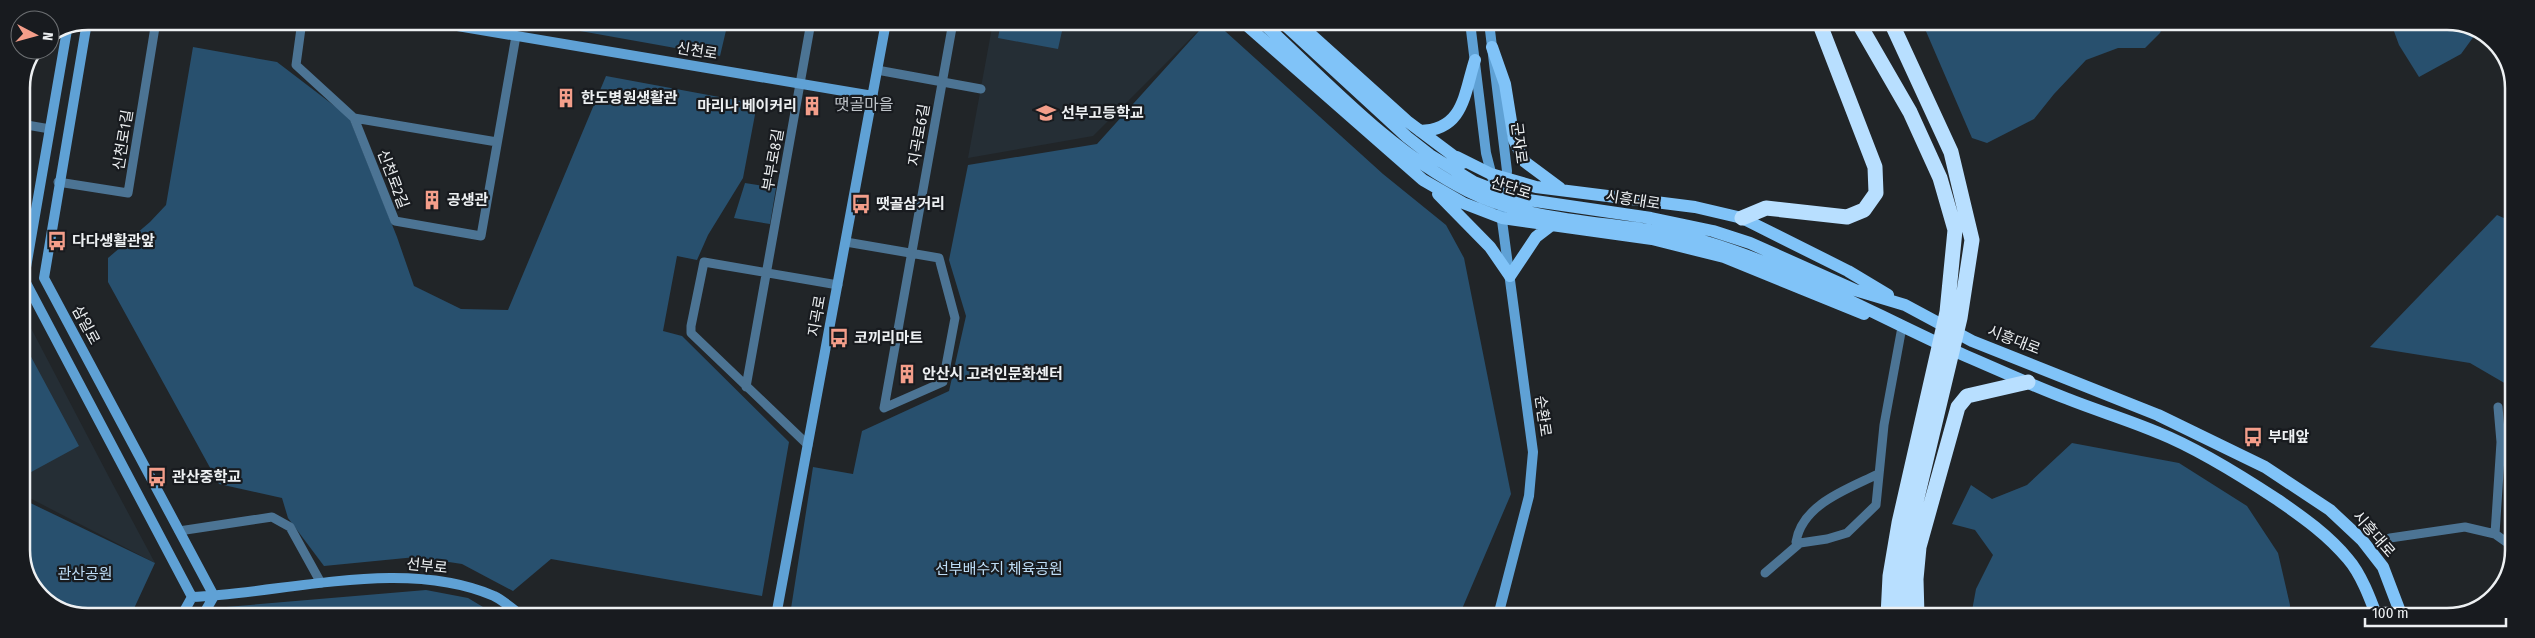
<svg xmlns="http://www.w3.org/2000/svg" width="2535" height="638" font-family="'Fira Sans Condensed','Noto Sans KR',sans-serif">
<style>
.built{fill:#252e35}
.green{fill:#28506e}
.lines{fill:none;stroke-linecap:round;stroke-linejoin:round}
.street{stroke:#4c7494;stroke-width:9}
.secondary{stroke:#5fa1d5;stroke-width:10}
.primary{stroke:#80c3f8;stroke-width:12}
.highway{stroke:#b8dfff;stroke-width:15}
.labels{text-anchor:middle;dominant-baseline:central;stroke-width:4.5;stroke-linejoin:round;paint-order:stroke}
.street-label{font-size:15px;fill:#edf0f2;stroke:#181b1f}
.poi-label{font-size:15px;font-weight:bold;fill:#edf0f2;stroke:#181b1f;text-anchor:start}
.park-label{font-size:15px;fill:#bddcf5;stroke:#181b1f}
.neighbourhood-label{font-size:16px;fill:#bec3c8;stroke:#181b1f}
.rim{fill:none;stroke:#edf0f2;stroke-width:2.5}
</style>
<rect width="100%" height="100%" fill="#212528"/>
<path class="built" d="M993,22H1207L1093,136L968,158Z
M22,311L110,479L155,563L22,494Z"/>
<path class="green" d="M530,22H728L720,56Z
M1001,22H1064L1058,49L998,38Z
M1207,22H1215L1383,174L1446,225L1464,258L1511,494L1459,616L790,615L813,467L853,474L862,431L949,391L966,316L949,260L968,165L1097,144Z
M1922,22H2165L2160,33L2145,48H2118L2086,60L2054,94L2034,119L1987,143L1972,138Z
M2391,23H2460L2477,32L2461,54L2419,77L2399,45Z
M193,47L277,62L349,117L397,237L414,286L461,309L508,310L606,76L757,104L743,178L708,235L697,260L677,256L663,331L682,336L789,442L762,596L551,559L513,591L462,564L416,557L324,566L288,518L282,498L219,484L108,282V258L150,222L166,205Z
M745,183L776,188L770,224L734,218Z
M2497,215L2513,222V388L2470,363L2370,347Z
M22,340L79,446L22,477Z
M2072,443L2179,463L2247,506L2278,553L2290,605L2289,617L1971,616L1976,589L1993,555L1975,530L1952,524L1971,485L1992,499L2027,485Z
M22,499L155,563L131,615H75L38,594L22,559Z
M426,590L468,598L498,616L218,615L226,607Z"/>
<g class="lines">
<path class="street" d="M302,21L296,65L354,118L395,221L481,236L516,36
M877,70L981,89
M354,118L497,142
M21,124L50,129
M58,182L128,193L156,21
M846,242L939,258L955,318L943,382L884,408
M746,387L811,22
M884,408L953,22
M808,445L691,333V326L704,262L838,285
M179,531L272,517L290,527L321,583
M2495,534L2501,442L2498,407
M2390,538L2465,527L2495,534L2512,546
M1796,542C1802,504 1848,489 1878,474
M1765,573L1800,543L1827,539L1847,533L1876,505L1884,425L1902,327"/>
<path class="secondary" d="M428,21L873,96
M87,22L44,278L214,596L203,615
M1470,22L1486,153L1497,196
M1489,22L1507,171L1504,200
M67,30L24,279L192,597L182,615
M192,597C287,593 404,557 494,596C504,601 513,609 522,616
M776,616L886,22
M1498,616L1529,496L1533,452L1501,213"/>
<path class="primary" d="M1243,22L1423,180L1463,203L1502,218L1652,239L1724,257L1864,314
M1262,22C1324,79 1391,153 1468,191C1540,227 1627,220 1703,241C1795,268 1878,317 1966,356C1999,370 2033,386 2068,399C2098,411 2129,420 2159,433C2199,449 2243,477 2278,500C2304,518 2328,535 2348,559C2361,574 2370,598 2377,617
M1282,22L1407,137L1430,155L1474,182L1515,198L1651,218L1713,231L1750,243L1855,290L1905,305L1972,341L2158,415L2265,467L2330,510L2362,540L2383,567L2402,617
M1297,22L1407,121L1463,163
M1492,47L1505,84L1514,140L1525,162L1560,188
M1420,131C1464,130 1464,94 1475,60
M1457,157L1491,174L1536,187L1695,207L1742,218L1848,271L1888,295
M1438,194L1490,247L1510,276L1536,237L1553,224"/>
<path class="highway" d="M1858,22L1910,112L1940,178L1955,230L1947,312L1899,523L1890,576L1888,616
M1891,22L1951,152L1972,240L1960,318L1906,544L1902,580V616
M1742,218L1766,208L1847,217L1864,210L1876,193L1875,167L1819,22
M1917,616L1916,579L1919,547L1958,407L1967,396L2028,382"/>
</g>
<defs>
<symbol id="building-bare" viewBox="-9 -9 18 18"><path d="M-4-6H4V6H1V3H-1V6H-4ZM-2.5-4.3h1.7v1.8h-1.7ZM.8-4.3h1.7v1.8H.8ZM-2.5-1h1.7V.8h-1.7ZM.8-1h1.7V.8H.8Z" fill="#f49e8a" stroke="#181b1f" stroke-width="2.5" paint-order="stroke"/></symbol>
<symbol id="school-bare" viewBox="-9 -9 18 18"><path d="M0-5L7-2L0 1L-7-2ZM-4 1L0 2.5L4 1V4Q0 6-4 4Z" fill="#f49e8a" stroke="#181b1f" stroke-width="2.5" paint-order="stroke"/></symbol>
<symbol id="bus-bare" viewBox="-9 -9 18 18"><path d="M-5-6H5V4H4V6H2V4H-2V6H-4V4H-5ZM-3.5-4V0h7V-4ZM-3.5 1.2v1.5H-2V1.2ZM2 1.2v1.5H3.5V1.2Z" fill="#f49e8a" stroke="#181b1f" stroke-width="2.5" paint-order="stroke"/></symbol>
</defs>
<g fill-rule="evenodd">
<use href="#building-bare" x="552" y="84" width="28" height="28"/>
<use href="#building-bare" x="798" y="92" width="28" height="28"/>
<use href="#school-bare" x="1032" y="99" width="28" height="28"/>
<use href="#building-bare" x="418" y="186" width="28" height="28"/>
<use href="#bus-bare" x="847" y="190" width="28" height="28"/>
<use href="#bus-bare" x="43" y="227" width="28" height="28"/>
<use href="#bus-bare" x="825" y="324" width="28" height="28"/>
<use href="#building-bare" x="893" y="360" width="28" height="28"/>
<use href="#bus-bare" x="2239" y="423" width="28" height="28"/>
<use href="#bus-bare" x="143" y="463" width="28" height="28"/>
</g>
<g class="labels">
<g class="street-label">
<text transform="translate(697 51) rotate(9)">신천로</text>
<text transform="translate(919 135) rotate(-80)">지곡로6길</text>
<text transform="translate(123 140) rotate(-81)">신천로1길</text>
<text transform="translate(1519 143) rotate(83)">군자로</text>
<text transform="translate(773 160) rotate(-80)">부부로8길</text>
<text transform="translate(393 179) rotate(69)">신천로2길</text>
<text transform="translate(1511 188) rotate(17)">산단로</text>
<text transform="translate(1633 200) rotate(9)">시흥대로</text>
<text transform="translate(817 316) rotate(-80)">지곡로</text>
<text transform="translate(86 325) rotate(62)">삼일로</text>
<text transform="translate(2014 340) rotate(21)">시흥대로</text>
<text transform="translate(1543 416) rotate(82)">순환로</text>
<text transform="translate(2374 534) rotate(49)">시흥대로</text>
<text transform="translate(427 566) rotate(6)">선부로</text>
</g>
<g class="poi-label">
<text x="581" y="98">한도병원생활관</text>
<text x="797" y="106" text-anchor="end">마리나 베이커리</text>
<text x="1061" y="113">선부고등학교</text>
<text x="447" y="200">공생관</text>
<text x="876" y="204">땟골삼거리</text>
<text x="72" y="241">다다생활관앞</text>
<text x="854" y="338">코끼리마트</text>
<text x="922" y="374">안산시 고려인문화센터</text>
<text x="2268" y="437">부대앞</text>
<text x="172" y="477">관산중학교</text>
</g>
<g class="park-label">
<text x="999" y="569">선부배수지 체육공원</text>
<text x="85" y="574">관산공원</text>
</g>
<g class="neighbourhood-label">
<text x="864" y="104">땟골마을</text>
</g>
</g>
<path d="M0 0H2535V638H0ZM88 30H2447A58 58 0 0 1 2505 88V550A58 58 0 0 1 2447 608H88A58 58 0 0 1 30 550V88A58 58 0 0 1 88 30Z" fill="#181b1f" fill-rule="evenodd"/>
<path class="rim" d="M88 30H2447A58 58 0 0 1 2505 88V550A58 58 0 0 1 2447 608H88A58 58 0 0 1 30 550V88A58 58 0 0 1 88 30Z"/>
<g transform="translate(35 35) rotate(96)"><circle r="24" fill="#181b1f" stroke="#6d7073"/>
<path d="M0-4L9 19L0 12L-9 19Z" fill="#f49e8a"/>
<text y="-8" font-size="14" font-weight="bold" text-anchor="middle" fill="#edf0f2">N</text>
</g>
<path d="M2365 618v8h141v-8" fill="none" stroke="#edf0f2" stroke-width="2.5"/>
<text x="2372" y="618" font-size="15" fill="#edf0f2" stroke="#181b1f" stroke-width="4" paint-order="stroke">100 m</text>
</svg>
